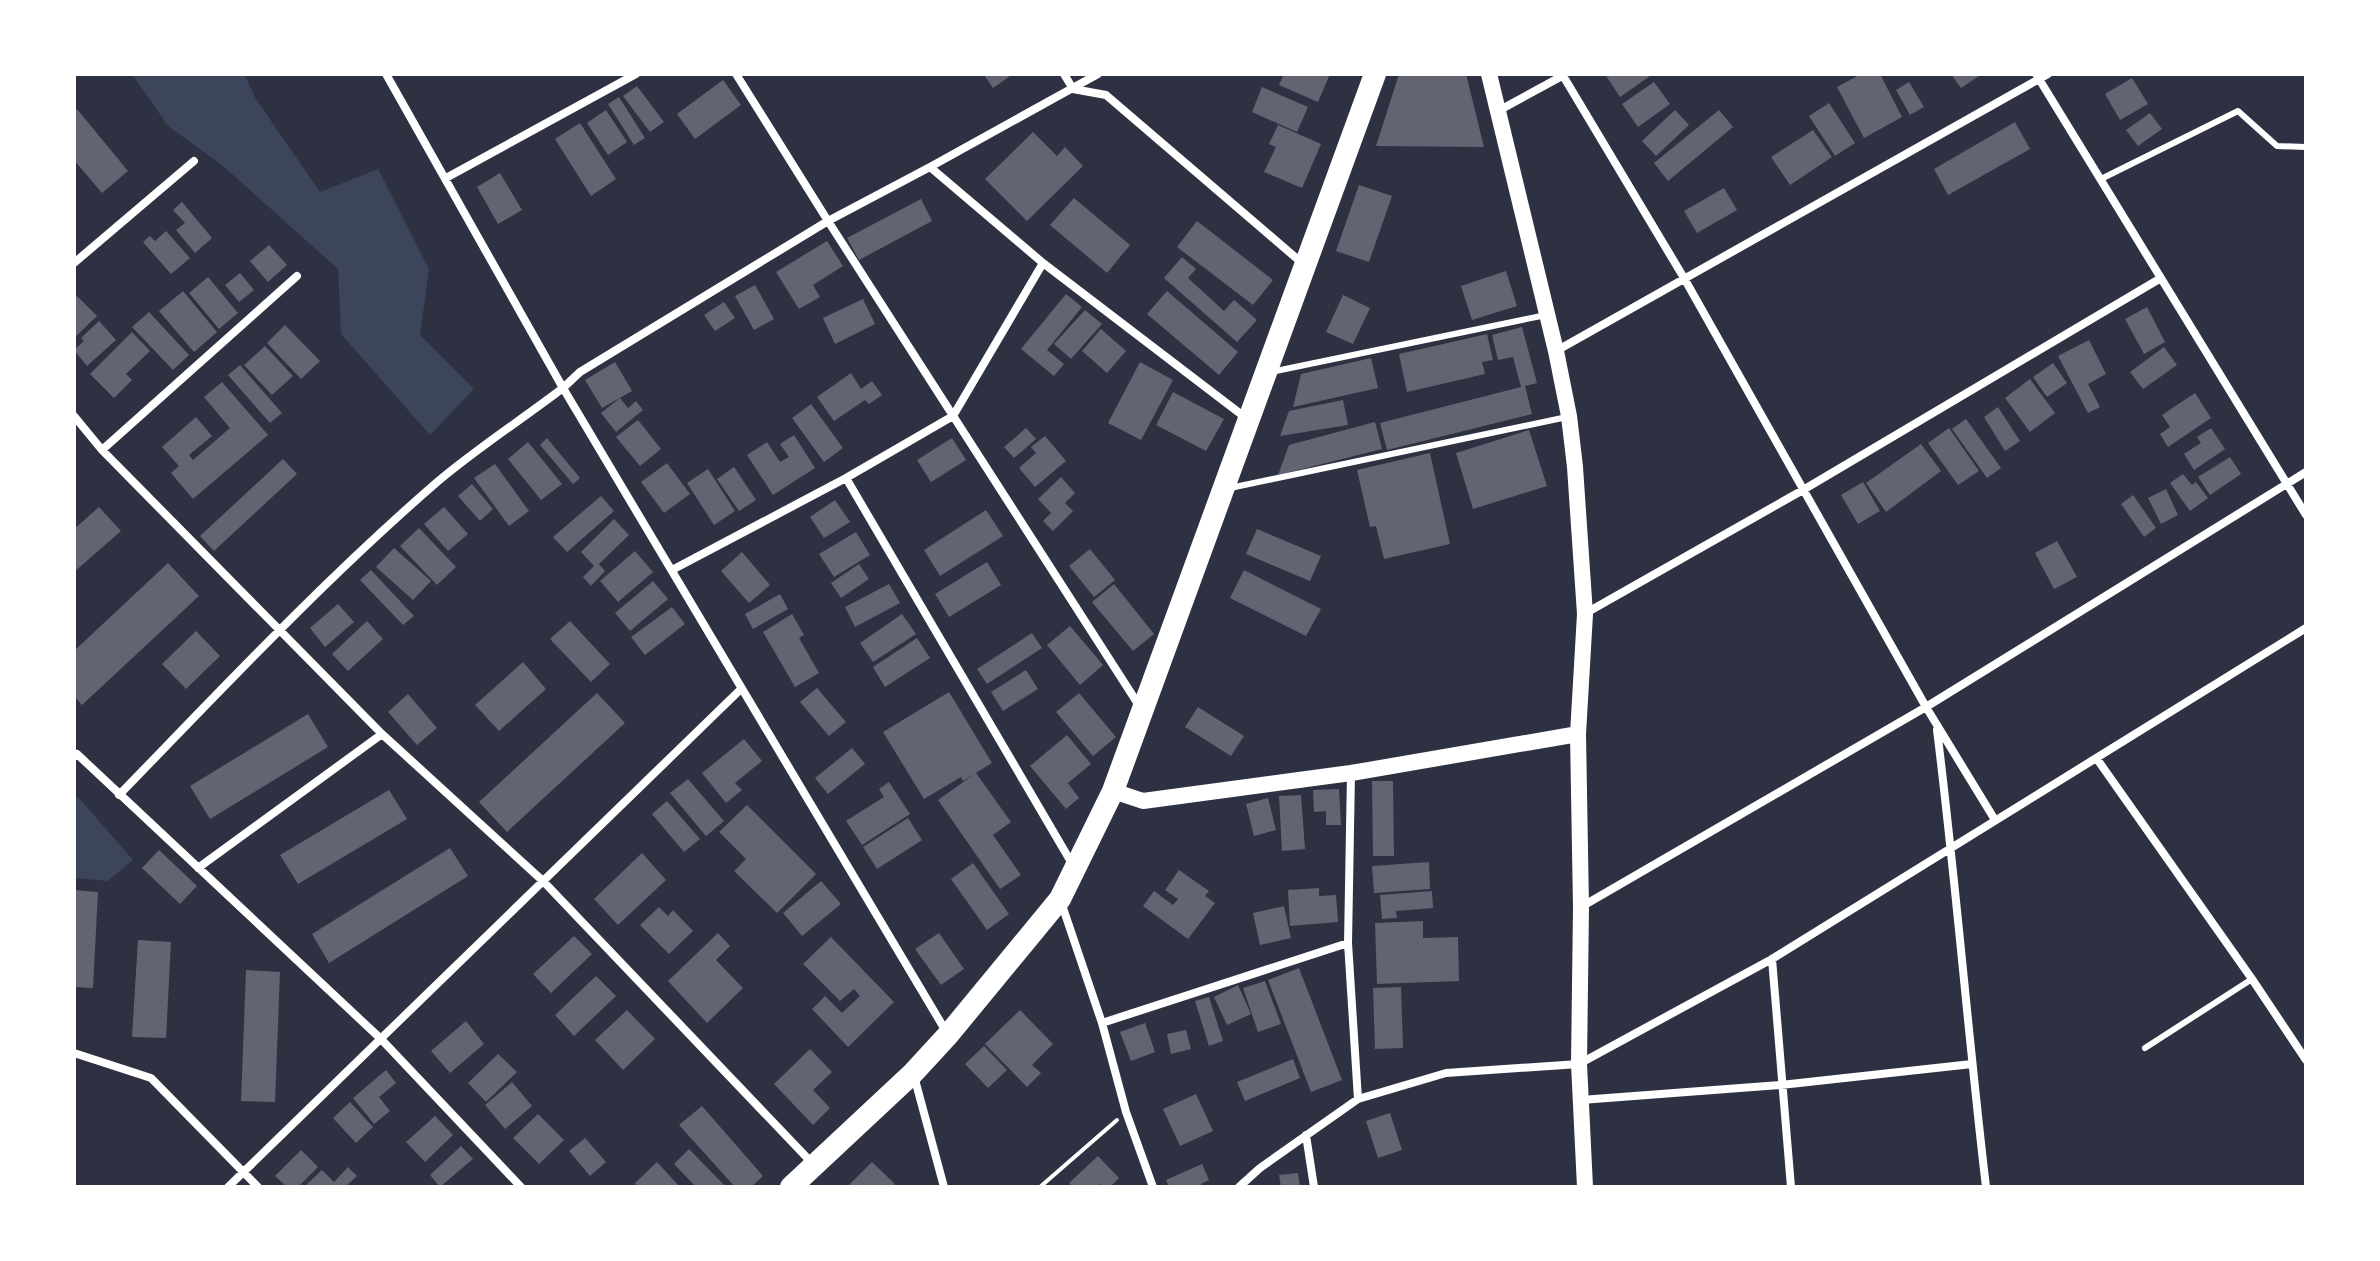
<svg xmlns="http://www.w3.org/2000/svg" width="2380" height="1261" font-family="Mulish,sans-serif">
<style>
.green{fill:#3c4559}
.building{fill:#626471}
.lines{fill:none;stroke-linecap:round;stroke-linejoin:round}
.path{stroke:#fff;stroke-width:4}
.service{stroke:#fff;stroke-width:6}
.minor{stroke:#fff;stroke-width:8}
.secondary{stroke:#fff;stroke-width:16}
.trunk{stroke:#fff;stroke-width:22}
</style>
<rect width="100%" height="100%" fill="#2d3142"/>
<path class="green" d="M132,74H244L256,99L320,192L378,169L429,269L420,335L474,389L430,435L341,334L338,269L223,166L168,126Z
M74,797L79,798L133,860L108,881L74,878Z"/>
<path class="building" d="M986,74H1013L993,88L984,75Z
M1284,74H1330L1318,102L1279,85Z
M1399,74H1466L1484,147L1376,146Z
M1605,74H1653L1620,97Z
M1861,74H1880L1902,117L1864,138L1837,87Z
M1951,74H1982L1961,88Z
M2132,78L2148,104L2120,120L2105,94Z
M723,80L741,105L695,139L677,114Z
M1654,82L1670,104L1638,127L1622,104Z
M1909,82L1924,107L1910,115L1896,90Z
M637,86L664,122L650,132L623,96Z
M1262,87L1308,107L1297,132L1252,112Z
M619,97L645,138L634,145L608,104Z
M1829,103L1855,143L1835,156L1809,116Z
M77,109L128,171L102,193L74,160V111Z
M606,110L627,142L608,155L587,123Z
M1675,110L1689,125L1656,156L1642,141Z
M1719,110L1733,127L1668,181L1654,163Z
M2150,113L2162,129L2138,146L2126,130Z
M2015,122L2030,149L1948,195L1934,169Z
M580,123L616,179L591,196L555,139Z
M1278,125L1321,144L1302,188L1264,172L1276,147L1269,144Z
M1813,130L1832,157L1790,185L1771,157Z
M1033,132L1057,156L1065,147L1083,166L1027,221L985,179Z
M500,173L522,210L498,224L477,187Z
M1359,185L1392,196L1369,262L1336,251Z
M1724,188L1737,210L1697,233L1684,211Z
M1074,198L1130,245L1107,273L1050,225Z
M921,199L932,221L859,260L847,238Z
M182,202L212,238L195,253L176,230L185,223L173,210Z
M1197,221L1273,280L1253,305L1177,247Z
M166,231L190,258L171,274L143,242L150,236L155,241Z
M827,241L843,266L813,285L820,297L799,309L776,272Z
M269,245L287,265L268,282L250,261Z
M1182,257L1196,269L1188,278L1224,311L1234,300L1257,320L1237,342L1164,278Z
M1506,271L1517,306L1472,320L1461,286Z
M240,273L254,290L239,302L225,285Z
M208,277L238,313L219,329L189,293Z
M755,285L774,319L754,330L735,296Z
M183,291L217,332L194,352L159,311Z
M1167,291L1238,352L1219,375L1147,314Z
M1066,294L1082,307L1047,350L1064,364L1054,376L1021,349Z
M1343,295L1370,308L1353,344L1326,332Z
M77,296L97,316L74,338V299Z
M863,299L875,324L835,344L823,318Z
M724,302L735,318L715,331L704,315Z
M2147,307L2165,342L2144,354L2125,319Z
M1085,310L1102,324L1071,359L1054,344Z
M149,312L189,355L173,370L132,327Z
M99,321L116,340L87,366L74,350L84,341L81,338Z
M285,325L320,361L301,379L267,343Z
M1522,327L1537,383L1525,386L1532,414L1387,450L1380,423L1521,387L1513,357L1498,360L1492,335Z
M1101,329L1126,351L1107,373L1082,351Z
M132,332L150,351L126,374L132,380L114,398L90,374Z
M1487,334L1493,360L1482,362L1485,374L1407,392L1399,354Z
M2089,340L2106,374L2088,384L2100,407L2088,413L2058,356Z
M265,346L293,376L272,395L244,365Z
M2164,347L2177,365L2143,389L2130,372Z
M1371,358L1378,388L1293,407L1301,374Z
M615,362L632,391L602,408L585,380Z
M1140,362L1173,380L1141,440L1108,423Z
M2053,363L2067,383L2047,397L2033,377Z
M240,365L282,413L270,423L228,375Z
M851,373L861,389L872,381L882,395L869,404L865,400L834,421L817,397Z
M2030,379L2055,413L2030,432L2005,398Z
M222,382L268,435L193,499L171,473L179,466L162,447L196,417L212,436L189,455L193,460L230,428L204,397Z
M1173,392L1224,419L1206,451L1156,425Z
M2195,393L2211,418L2168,447L2160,434L2170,427L2162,415Z
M620,398L628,408L636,401L643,410L616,432L601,413Z
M1343,400L1348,425L1280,436L1289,411Z
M811,404L843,448L824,462L792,418Z
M1998,407L2020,441L2005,451L1984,417Z
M1966,419L2001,468L1987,478L1952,429Z
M638,420L661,449L640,466L616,437Z
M1375,422L1382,449L1278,475L1289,445Z
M1026,428L1036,439L1014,458L1004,447Z
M1949,428L1979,471L1958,485L1928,443Z
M2211,428L2225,449L2194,470L2184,454L2201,443L2197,437Z
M1529,430L1547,486L1473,509L1456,453Z
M794,435L815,468L773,495L747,455L767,442L780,462L789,457L780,444Z
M1045,436L1066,461L1035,487L1019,468L1036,453L1031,447Z
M547,438L580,478L573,484L540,445Z
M952,438L966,460L931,482L917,460Z
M528,442L562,484L541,500L508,459Z
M1921,444L1941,471L1886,512L1866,483Z
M1430,453L1450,544L1384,559L1376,526L1370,527L1357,470Z
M2230,457L2241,474L2210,495L2198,477Z
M283,459L297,474L214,551L200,536Z
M667,463L690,494L664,513L641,482Z
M495,464L529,511L509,526L474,478Z
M734,467L756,500L739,511L717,479Z
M708,469L735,511L714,525L687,483Z
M2183,474L2192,485L2196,482L2208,498L2190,511L2170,483Z
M1061,477L1075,493L1065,503L1073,511L1053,531L1043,521L1051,513L1038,499Z
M1863,482L1880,511L1858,524L1841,495Z
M472,484L493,509L480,521L458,496Z
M2166,489L2178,515L2161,524L2148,498Z
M2133,495L2156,528L2144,537L2121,504Z
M601,496L614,511L567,552L553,537Z
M835,500L850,522L824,538L810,517Z
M99,507L121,531L74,572V529Z
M444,507L468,534L448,551L424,524Z
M986,510L1003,536L940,576L924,550Z
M614,519L629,535L599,564L605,571L591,586L583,577L594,566L581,552Z
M419,528L456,567L437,585L400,546Z
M1257,529L1321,556L1310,581L1246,554Z
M856,532L870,555L834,577L819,554Z
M2057,541L2077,577L2054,589L2035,553Z
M394,548L431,581L413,600L376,567Z
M1090,549L1115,580L1094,597L1069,566Z
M635,551L653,572L618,602L600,581Z
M742,552L770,585L749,603L721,571Z
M987,562L1001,585L949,617L935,594Z
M168,563L199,596L82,705L74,696V651Z
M859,564L869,579L841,598L831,583Z
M371,570L414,616L403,625L360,580Z
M1244,570L1321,609L1306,636L1230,598Z
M653,581L668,599L630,631L615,613Z
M889,584L900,603L855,627L845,607Z
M1114,584L1154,634L1133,651L1092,602Z
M780,594L788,609L753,629L745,614Z
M338,604L354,622L325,647L310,628Z
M672,607L685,624L645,655L631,637Z
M792,614L804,635L799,638L819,673L795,687L763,632Z
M902,614L916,634L873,662L860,643Z
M367,621L383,639L348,671L332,654Z
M570,621L610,664L591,682L550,639Z
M1070,626L1103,665L1080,685L1047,645Z
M196,631L220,656L186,689L162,664Z
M1032,633L1042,648L987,684L977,669Z
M917,638L930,658L885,687L873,667Z
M523,662L546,689L499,731L475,705Z
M1026,670L1038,689L1003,711L991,692Z
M817,688L846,722L829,736L800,702Z
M949,692L992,763L963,781L961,777L924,799L883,732Z
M597,693L625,723L507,832L479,802Z
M1079,693L1116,737L1093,756L1056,712Z
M408,694L437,728L417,745L388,712Z
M1198,707L1244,736L1231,756L1185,727Z
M308,714L328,747L210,819L190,786Z
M1067,735L1091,764L1068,783L1079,798L1066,809L1030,766Z
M744,739L762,761L735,783L742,790L726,803L702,773Z
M852,748L865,764L828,794L815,778Z
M976,773L1011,822L993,835L1021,875L1000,889L938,800Z
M688,779L724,821L706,836L670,793Z
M1372,781H1393L1394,856H1373Z
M889,782L910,814L862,845L846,821L884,797L879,789Z
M1339,789L1341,825H1326V811L1314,812L1313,790Z
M389,790L407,819L298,884L280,855Z
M1301,795L1305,849L1282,851L1279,796Z
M1268,798L1276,830L1254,836L1246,804Z
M667,801L700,839L684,852L652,814Z
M747,805L816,874L777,913L734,871L746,859L719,832Z
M908,818L922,840L877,869L863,847Z
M450,848L468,876L329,963L312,934Z
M159,850L197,886L180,904L142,868Z
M642,853L666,880L618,925L594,899Z
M1429,862L1430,889L1374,893L1372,866Z
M973,863L1009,914L987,930L951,879Z
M1179,870L1209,891L1205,896L1215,903L1188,939L1143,906L1154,891L1173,905L1178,899L1165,890Z
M821,881L841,904L802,936L783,913Z
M1319,888V896L1336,895L1338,922L1290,926L1288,890Z
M74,890L98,892L93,988L74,987Z
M1432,891L1433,908L1396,911L1397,918L1382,919L1380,895Z
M1284,906L1291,938L1260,945L1253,913Z
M659,907L668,916L673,910L693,931L669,954L640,925Z
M1423,921V938L1458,937L1459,981L1377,984L1375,923Z
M718,933L730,946L716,960L743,988L707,1023L668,981Z
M939,933L964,969L941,985L915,949Z
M574,936L592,954L551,993L533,974Z
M831,937L894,1002L848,1047L812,1009L825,996L842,1013L860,996L854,989L840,1001L803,964Z
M138,940L171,942L166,1038L132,1037Z
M1299,968L1342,1080L1311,1092L1268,980Z
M246,970L280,972L275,1102L241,1101Z
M596,976L616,996L574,1036L555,1015Z
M1265,981L1281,1024L1258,1032L1243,988Z
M1238,985L1251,1014L1227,1025L1214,997Z
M1401,987L1403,1048L1375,1049L1373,988Z
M1209,997L1223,1041L1209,1046L1195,1001Z
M627,1010L655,1039L623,1070L595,1040Z
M1020,1010L1053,1044L1032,1065L1041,1073L1027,1087L985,1044Z
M466,1021L484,1044L450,1073L431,1051Z
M1145,1023L1155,1052L1131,1061L1120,1032Z
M1186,1030L1191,1049L1171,1054L1167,1034Z
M984,1046L1007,1070L988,1088L965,1064Z
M810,1049L832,1072L813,1090L830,1108L813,1125L774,1084Z
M498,1054L517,1072L486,1102L468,1083Z
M1293,1059L1300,1078L1245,1101L1237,1082Z
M386,1070L396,1083L379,1097L390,1111L374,1124L353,1098Z
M512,1082L532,1106L505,1129L485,1105Z
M1196,1094L1213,1131L1180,1146L1163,1109Z
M350,1102L373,1127L356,1143L333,1118Z
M702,1106L763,1176L751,1187H735L679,1125Z
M1390,1113L1402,1150L1378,1158L1366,1121Z
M538,1114L564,1140L539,1164L513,1138Z
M435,1116L453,1135L425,1162L406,1142Z
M585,1138L606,1162L590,1176L569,1151Z
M461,1146L473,1159L440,1187L430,1175Z
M689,1149L726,1187H696L674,1164Z
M301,1150L318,1167L298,1187H287L275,1176Z
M1098,1156L1119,1178L1110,1187H1104L1101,1184L1097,1187H1073L1069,1183Z
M657,1162L680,1187H638L635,1183Z
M872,1162L895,1184L891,1187H847Z
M1202,1164L1209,1180L1201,1184L1203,1187H1169L1166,1180Z
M348,1167L357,1176L345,1187H304L322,1170L334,1182Z
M1298,1173L1300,1187H1281L1279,1175Z"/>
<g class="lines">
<path class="path" d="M1040,1187L1117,1120"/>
<path class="service" d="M2101,179L2238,111L2277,146L2306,147
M1271,372L1546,315
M1230,488L1567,417
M2145,1048L2252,979"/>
<path class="minor" d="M386,74L563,388L947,1033
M736,74L828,221L1140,707
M1064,74L1073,89L1106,95L1302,263
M1562,74L1684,278L1926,707L1995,820
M2036,74L2306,515
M1498,111L1564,75
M930,167L1043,263L1246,418
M446,178L636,74
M74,263L194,161
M1556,351L2048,74
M74,416L102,450L382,734L543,881L813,1164
M102,450L297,276
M846,478L1074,867
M672,570L846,478L953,416L1043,263
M1586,613L1803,490L2161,278
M1937,730C1956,882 1968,1035 1986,1187
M74,757L77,754L381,1039L521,1187
M2097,759L2252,979L2306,1060
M1351,773L1348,943L1358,1099
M119,795C222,689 324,580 436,483C476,449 521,420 563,388L580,372L828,221L930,167L1098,74
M198,868L382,734
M1061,902L1102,1023L1126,1112L1153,1187
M1581,907L1926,707L2306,472
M1772,959L1791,1187
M1102,1023L1348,943
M74,1053L151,1078L258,1187
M914,1076L944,1187
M1581,1100L1781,1085L1972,1064
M1306,1135L1314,1187
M228,1187L741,689
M1239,1187L1260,1168L1358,1099L1446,1073L1579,1064L1772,959L2306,628"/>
<path class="secondary" d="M1489,74L1556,351L1569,416L1575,467L1585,614L1578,734L1581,907L1579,1064L1585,1187
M1113,791L1143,801L1351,773L1578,734"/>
<path class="trunk" d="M791,1187L913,1073L948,1035L1060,899L1113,791L1375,74"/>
</g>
<rect width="2380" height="1261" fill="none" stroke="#ffffff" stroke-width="152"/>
</svg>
